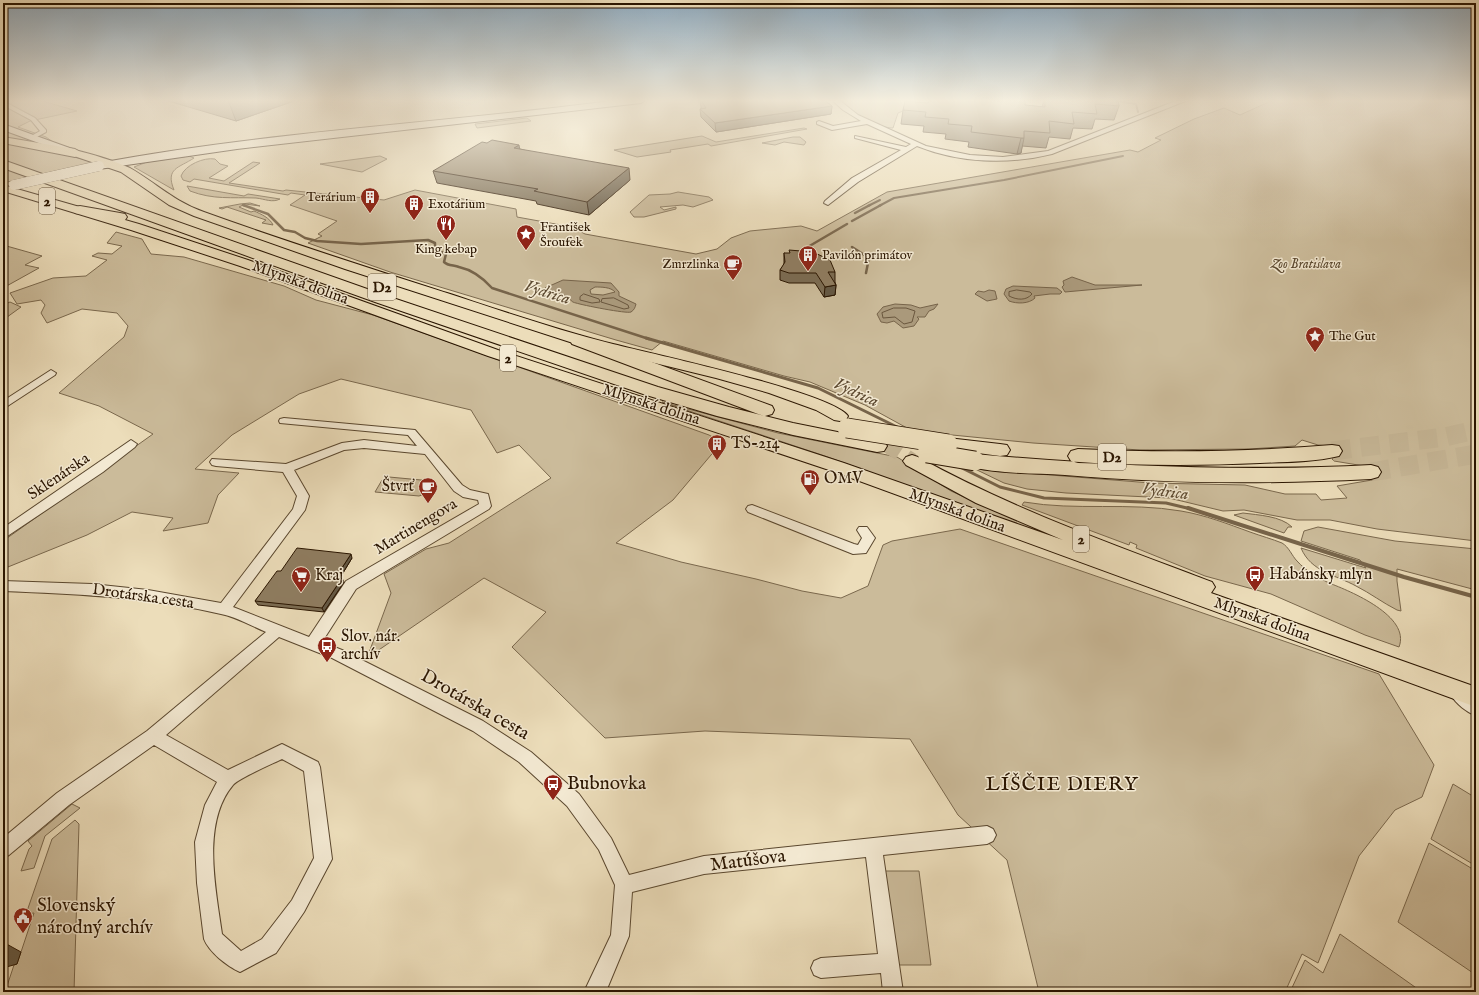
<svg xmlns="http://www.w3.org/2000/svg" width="1479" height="995" font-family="'IM FELL English',serif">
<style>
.green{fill:#cbbb9a;stroke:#7a684d}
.water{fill:#aa997b;stroke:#77644a;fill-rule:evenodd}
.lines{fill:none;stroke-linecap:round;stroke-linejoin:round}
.shore{stroke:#6a573e;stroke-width:1}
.stream-far3{stroke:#77644a;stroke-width:2}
.stream-far2{stroke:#77644a;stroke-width:2.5}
.stream-far1{stroke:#77644a;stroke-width:3}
.stream{stroke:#77644a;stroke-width:4}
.primary-tunnel{stroke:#c5b595;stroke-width:16;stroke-dasharray:16 8;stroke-linecap:butt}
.highway-tunnel{stroke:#c5b595;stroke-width:19;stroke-dasharray:19 10;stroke-linecap:butt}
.street-casing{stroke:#5a472e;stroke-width:2}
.secondary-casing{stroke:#2a1500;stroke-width:2}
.primary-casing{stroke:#2a1500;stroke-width:2}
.highway-casing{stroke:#2a1500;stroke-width:2}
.street{fill:#f3e9d2;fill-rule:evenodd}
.secondary{fill:#f3e9d2;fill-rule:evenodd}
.primary{fill:#ecddba;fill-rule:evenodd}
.highway{fill:#ecddba;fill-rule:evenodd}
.secondary-bridge-casing{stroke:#2a1500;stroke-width:10;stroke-linecap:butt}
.highway-bridge-casing{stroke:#2a1500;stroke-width:21;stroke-linecap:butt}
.secondary-bridge{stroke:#f3e9d2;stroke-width:10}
.highway-bridge{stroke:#ecddba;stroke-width:19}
.wall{fill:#7b6c53;stroke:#2a1500}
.shaded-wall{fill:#645844;stroke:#2a1500}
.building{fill:#8f7d61;stroke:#2a1500}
.labels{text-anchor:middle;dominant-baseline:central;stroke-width:3;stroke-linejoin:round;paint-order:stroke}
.far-poi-label{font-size:13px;fill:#2a1500;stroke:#f3e9d2;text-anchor:start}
.far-park-label{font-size:13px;font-style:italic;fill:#5a472e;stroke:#f3e9d2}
.shield{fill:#f3e9d2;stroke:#66553f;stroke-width:1}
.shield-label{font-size:15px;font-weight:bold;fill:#2a1500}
.street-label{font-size:16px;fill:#2a1500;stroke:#f3e9d2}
.poi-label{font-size:16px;fill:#2a1500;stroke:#f3e9d2;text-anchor:start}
.water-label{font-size:17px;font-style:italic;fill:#5d4a31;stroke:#f3e9d2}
.near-street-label{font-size:19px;fill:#2a1500;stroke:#f3e9d2}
.near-poi-label{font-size:19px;fill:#2a1500;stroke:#f3e9d2;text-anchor:start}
.near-neighbourhood-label{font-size:20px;letter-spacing:1px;fill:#2a1500;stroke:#f3e9d2}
</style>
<rect width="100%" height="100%" fill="#ecddba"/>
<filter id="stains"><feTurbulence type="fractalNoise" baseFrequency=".005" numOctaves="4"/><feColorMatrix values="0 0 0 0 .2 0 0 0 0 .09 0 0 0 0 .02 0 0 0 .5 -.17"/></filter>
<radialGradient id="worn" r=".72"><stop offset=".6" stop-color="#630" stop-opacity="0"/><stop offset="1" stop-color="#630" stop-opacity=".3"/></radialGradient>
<path class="green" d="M39,100L77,111L30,121L18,127L46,137L74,157L93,162L3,183V101Z
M915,100L903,111L898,113L893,128C877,128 850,112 839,101Z
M1273,100H1476V541L1377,529L1330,520H1297L1244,510L1223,511L1169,498L1066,493L1027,489L1004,483L975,469L1151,483L1245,485L1285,494H1316L1321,500L1347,498L1337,486L1372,480L1376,479L1378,475L1364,466L1334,461L1332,459L1339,457V454L1328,446L1318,445L1302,440L1295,446L1249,449L1140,450L1033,443L932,433L907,428L865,405L810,382L784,376L663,341L652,350L616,340L390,272L308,243L322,236L318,234L337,221L290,205L305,195L291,193L288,195L194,179L190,182L183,180L181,176C185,165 204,157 215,159L220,164L228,166L209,178L224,181L253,162L260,163L229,183L283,191L286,190L384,200L415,190L516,209L517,217L572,227L585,234L696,254L717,249L731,238L750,231L801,226L817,231L887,192L1130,150L1138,152L1161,140L1155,138L1194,119L1224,108L1240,115Z
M527,118L531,121L477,128L475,124Z
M804,128L807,129L711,146L708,144L670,150L671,152L637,157L614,150L702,136L716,142Z
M793,137H800L806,142L804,145L784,142L775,145L762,143Z
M189,156L194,158C179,168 165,168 174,190L134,167L147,162Z
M380,156L387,159L362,172L320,164Z
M187,186L244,196L248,194L280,199C272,203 265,199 256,198C231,197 214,200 190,191Z
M678,192L709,197L713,200L693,207L683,205L660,207L664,210L676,207V209L644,217H634L630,212L649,195L670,194Z
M240,204L250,203L260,206L245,204L239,207L251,212L254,211C261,214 270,218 273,225L262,223L266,220L227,207L222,209L219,208Z
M116,232L142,239L151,254L184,257L284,286L316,300L373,315L709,435L722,442L673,500L616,543L681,562L756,579L802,591L841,598L868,586L883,545L892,541L960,529L1379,674L1434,765L1422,797L1395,810L1359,856L1318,963L1302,954L1285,992H1039L1007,860L958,815L910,739L705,731L605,738L512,647L546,612L484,578L367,658L391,593L384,574L426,549L449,543L551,478L519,445L497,453L471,410L341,379L299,394L232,435L195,469L239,473L218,495L208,523L163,531L173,518L132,512L87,535L3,569V541L153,434L99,406L59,393L124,337L128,326L117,313L82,309L47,323L41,313L45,305L41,300L17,304L10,293L53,278L86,276L107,260L92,256L98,253L112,254L122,246L107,243Z
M3,245L42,256L25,265L39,268L3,288Z
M10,302L21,307L3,320V305Z
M662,402L778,433L897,457L951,491L997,512L1208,594L825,456Z
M389,477L432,481V491L419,496L375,492L382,480Z
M1024,502C1076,511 1129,502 1181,511C1205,515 1228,524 1250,532C1261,536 1272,539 1282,543C1289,547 1292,556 1297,561C1306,571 1317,577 1329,583C1350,591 1411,616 1399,647L1365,635L1271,594L1205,576L1136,548L1137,545L1130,542L1129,545L1022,505Z
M1243,513C1258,515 1281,516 1292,527H1288L1284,533L1234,515Z
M1318,527L1395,541L1476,549V590L1397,569V581L1401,611L1397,610C1383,603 1370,593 1356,586C1336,575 1311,572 1301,548L1366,568L1360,560L1301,541L1304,531Z
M1453,784L1476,798V866L1431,839Z
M72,804L80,808L45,836L34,868L21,871L29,849L32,846L28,841Z
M75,820L79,824L74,992H5L14,965L17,964L34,913L26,914L52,839Z
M1429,843L1476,871V975L1398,922Z
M883,871H919L931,965H893Z
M1340,934L1422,992H1290L1305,960L1323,973Z"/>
<path class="water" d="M1072,277L1095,285H1142L1065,292L1062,287L1064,285L1063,281Z
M563,280L611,283L619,292V296L636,304C635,308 634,310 631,312C627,314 582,305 576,303C571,302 571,300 569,298C563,293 552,292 545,288ZM595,287C601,287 611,287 615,292L603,295L591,294L590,290Z
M1013,286L1057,288L1062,292L1060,294H1050L1034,296L1035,298C1029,304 1017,304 1009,301L1004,294L1006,289Z
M989,290L995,291L997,299L987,301L975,294L978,291L984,292Z
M895,304L911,305L920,308L938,304L934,309L929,311L925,317H917L919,319L914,326L903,328L894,321L887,323L881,322L877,314L883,307Z"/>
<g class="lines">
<path class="shore" d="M1017,290L1030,292L1032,294C1026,301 1017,300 1009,296V292Z
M584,294L599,299L600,302L592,303L580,300V297Z
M614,298L628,305L629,308L624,309L601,302L602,299Z
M894,308H906L915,311L912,322L904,324L895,317L883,318L882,313Z"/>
<path class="stream-far3" d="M1112,100L1136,104L1138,112
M243,205L246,206
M868,206L880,200
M879,206L894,198L1004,180L1123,156"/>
<path class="stream-far2" d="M243,205L268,214L284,230L295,232L305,238L317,241L361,244L428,240L435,243V249L446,254L444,262C448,266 454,265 459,267C473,270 483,278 492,288L649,339
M855,213L870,205
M852,221L881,205
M852,247L869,258L866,273
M801,251L847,224"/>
<path class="stream-far1" d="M646,338L818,388L897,427
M960,467L1000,487L1044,498L1166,503L1191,509"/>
<path class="stream" d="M1188,508L1404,577L1476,597"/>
<path class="primary-tunnel" d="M866,431L912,461"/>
<path class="highway-tunnel" d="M1332,451L1445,437L1476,430
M1371,472L1476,454"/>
<defs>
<path id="street" d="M832,100H839L858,115L926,146L970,155L1003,157L1048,151L1178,100H1188L1052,154C1008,165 959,163 917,146L858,182L828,205L824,203L825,201L852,178L901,150L855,138V136L906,147L911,144L867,124L832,130L817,124V122L819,121L833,126L861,121L843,110Z
M3,101L35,118L46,130V132L35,138H31V136L40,131L31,120L3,105Z
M51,370L56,373L55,375L3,409V401Z
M284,418L415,430L462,485L470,490L488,494L491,506L489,509L356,589L322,642L342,650L483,721L531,752L579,794L611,838L629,875L704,856L987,826L993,829L996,835L993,841L987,844L883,855L903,992H883L881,973L821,978L814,975L811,968L814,961L821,958L878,954L866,857L704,874L632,892L629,936L607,989L605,992H584L611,935L615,885L599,850L567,806L519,762L473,731L332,658L279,637L166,735L228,770L282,744L318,762L320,767L332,859L304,912L276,953L240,972C227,966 209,952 204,939L197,883L195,842L205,805L217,782L154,745L69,805L9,855L3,858V838L57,793L147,731L266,632C252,626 236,617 221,614C149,597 76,594 3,591V581L92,584L148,590L221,603L293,509L297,496L283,472L216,466L212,465L210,462L212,459L286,464L342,443L364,440L417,446L408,435L280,423L279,421L280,419ZM364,448L425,454L454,491L463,497L478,500L479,504L346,581L309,637L233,607L305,510L309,496L294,470L344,450ZM282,759L304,771L314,858L292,900L262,939L241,951L222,934C216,890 201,823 233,785C239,778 272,764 282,759Z
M131,440L137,444L135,447L103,472L3,539V528Z
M752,505L854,544L858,545L862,538L857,530L859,527H867L875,538L866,553L853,554L748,512L746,509L748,506Z
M1459,688L1476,700V716C1467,712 1456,704 1451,695L1454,690Z"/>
<path id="secondary" d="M618,100H645L641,103L237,149L99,169L94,166L99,163C270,131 446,123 618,100Z
M3,124L78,151L80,153L75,156L72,155L3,130Z"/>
<path id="primary" d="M75,150C91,154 115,161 130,168C156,183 175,202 204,212C284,241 366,267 447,293C502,311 557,330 613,344C649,353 833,393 848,416L846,420L840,421L834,420L816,410L769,393L716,378L573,343L345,269L194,216L169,205L121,172L71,155L70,153L71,151Z
M3,185L139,224L248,260L498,350L844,463L1063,540L976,503L906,465L903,461L906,457L912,455L918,457C1012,509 1112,544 1212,582L1215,587L1211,593L1476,687V707L832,471L488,356L240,266L131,230L3,191Z"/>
<path id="highway" d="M3,137L75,149L81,153L75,157L3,143Z
M3,160L387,296L658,387L729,407L793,423L877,440L884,441L887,446L884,451L877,452L793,435L717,416L646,395L375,302L3,168Z
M80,206L120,213L125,214L127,217L125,220L120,221L75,213L73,210L75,207Z
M578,335L772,406L774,410L772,414L765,416L758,414L572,344L570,340L572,336Z
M948,438L1000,444L1007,445L1010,450L1007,455L1000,456L941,448L938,444L941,440Z
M1332,445L1339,446L1342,451L1339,456C1314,462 1286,462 1260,463C1200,466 1139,465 1078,463L1071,461L1068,456L1071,451L1078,449C1163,453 1247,452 1332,445Z
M975,454C1107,466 1238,472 1371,465L1378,467L1381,472L1378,477L1371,479C1269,484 1167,484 1065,475C1034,473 997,474 968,466L965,461L968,456Z"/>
</defs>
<use href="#street" class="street-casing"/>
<use href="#secondary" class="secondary-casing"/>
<use href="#primary" class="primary-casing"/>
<use href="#highway" class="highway-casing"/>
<use href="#street" class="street"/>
<use href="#secondary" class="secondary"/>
<use href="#primary" class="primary"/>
<use href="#highway" class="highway"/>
<defs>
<path id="secondary-bridge" d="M14,185L99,166"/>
<path id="highway-bridge" d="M847,428L948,444
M927,453L975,461"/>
</defs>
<use href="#secondary-bridge" class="secondary-bridge-casing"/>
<use href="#highway-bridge" class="highway-bridge-casing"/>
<use href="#secondary-bridge" class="secondary-bridge"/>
<use href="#highway-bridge" class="highway-bridge"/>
</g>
<path class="wall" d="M165,100L294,101L236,121Z
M700,100H824L832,106L831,114L716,132L701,117L700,109H701V107Z
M974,100H1025V105L1042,107L1044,100H1118L1119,106L1114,120L1095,119L1092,129L1073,128L1070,139L1049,137L1046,148L1022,146L1021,153L1017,154L968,147L969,142L945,139L946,134L923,132L924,126L901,124L903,110L928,103L974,101Z
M520,149L630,180L589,215L537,204L536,201L437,183L433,171Z
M784,253L835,272V282L836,285L835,295L824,297L815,283H789L780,280V270L784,265Z
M352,558L340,578L344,582L324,612L258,605L255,601L281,571Z"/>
<path class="shaded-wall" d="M228,100H294V101L236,121Z
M832,106L831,114L716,132L715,123Z
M1021,138H1024L1021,153L1017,154Z
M519,145L521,157L514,148Z
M629,168L630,180L589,215L587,202Z
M836,285L835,295L824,297L825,287Z
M351,554L352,558L338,581L336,577Z
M342,578L344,582L324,612L322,608Z
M3,942L21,952L17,964L3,968Z"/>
<path class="building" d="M701,100H824L832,106L715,123L700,109L706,108Z
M929,100H963L975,102V100H1025V105L1045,107V100H1118L1119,106L1095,104L1097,114L1072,112L1074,124L1049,121L1050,133L1024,131V138H1021L971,132L972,126L948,124L949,119L925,117L926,112L903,110L905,101L928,103Z
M492,140L519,145L514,148L629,168L587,202L534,191L538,189L433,171L482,142L487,143Z
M789,250L813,252L830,260L835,272H828L836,285L825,287L816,273H789L780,270L785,262L784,253H790Z
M297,548L351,554L336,577L342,578L322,608L255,601L277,571H281Z"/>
<linearGradient id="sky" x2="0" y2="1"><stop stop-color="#8fa9bc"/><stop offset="0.42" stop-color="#f6f0e0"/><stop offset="1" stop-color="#f6f0e0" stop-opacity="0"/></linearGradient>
<rect width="1479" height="240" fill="url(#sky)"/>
<defs>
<symbol id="building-pin" viewBox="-11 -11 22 30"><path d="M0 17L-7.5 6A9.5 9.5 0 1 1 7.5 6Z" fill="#8f2418" stroke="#f3e9d2"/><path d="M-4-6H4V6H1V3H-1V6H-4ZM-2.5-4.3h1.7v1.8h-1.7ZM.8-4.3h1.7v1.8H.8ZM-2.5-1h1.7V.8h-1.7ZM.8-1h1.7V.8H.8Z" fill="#fff"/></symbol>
<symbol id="restaurant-pin" viewBox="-11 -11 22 30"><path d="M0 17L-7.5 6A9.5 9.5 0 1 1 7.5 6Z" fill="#8f2418" stroke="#f3e9d2"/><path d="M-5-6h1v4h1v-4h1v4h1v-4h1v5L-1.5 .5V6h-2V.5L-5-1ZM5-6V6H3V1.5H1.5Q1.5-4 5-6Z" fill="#fff"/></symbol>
<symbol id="sight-pin" viewBox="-11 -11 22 30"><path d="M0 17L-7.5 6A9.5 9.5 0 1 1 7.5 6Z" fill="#8f2418" stroke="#f3e9d2"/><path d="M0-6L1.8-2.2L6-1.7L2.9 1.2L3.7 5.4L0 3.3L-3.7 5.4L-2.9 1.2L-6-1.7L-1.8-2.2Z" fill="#fff"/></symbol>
<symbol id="cafe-pin" viewBox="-11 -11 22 30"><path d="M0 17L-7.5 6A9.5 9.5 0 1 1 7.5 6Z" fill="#8f2418" stroke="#f3e9d2"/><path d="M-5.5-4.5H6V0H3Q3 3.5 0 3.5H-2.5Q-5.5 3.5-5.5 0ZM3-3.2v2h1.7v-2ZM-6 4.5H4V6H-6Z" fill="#fff"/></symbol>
<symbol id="fuel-pin" viewBox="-11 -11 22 30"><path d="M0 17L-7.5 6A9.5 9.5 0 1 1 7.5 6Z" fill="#8f2418" stroke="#f3e9d2"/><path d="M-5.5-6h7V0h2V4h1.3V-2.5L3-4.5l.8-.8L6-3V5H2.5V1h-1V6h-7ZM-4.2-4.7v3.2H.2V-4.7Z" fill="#fff"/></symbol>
<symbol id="bus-pin" viewBox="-11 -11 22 30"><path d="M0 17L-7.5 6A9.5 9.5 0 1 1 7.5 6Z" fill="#8f2418" stroke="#f3e9d2"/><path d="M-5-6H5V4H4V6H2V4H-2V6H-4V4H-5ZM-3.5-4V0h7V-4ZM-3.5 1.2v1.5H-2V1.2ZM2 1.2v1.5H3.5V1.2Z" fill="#fff"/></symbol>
<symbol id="supermarket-pin" viewBox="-11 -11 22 30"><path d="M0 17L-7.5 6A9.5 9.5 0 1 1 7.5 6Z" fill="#8f2418" stroke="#f3e9d2"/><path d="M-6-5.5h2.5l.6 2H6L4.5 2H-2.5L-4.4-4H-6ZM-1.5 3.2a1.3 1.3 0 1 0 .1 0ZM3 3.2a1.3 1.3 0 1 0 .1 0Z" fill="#fff"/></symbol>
<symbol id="civic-pin" viewBox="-11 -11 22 30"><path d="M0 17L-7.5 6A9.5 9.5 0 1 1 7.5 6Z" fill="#8f2418" stroke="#f3e9d2"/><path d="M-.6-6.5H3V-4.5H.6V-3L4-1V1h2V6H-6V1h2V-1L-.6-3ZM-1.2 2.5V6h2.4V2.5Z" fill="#fff"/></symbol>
</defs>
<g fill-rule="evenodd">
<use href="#building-pin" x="359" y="186" width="22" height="30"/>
<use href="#building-pin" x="403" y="193" width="22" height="30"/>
<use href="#restaurant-pin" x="435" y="213" width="22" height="30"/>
<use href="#sight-pin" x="515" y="223" width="22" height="30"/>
<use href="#building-pin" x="797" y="244" width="22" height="30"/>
<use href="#cafe-pin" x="722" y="253" width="22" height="30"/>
<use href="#sight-pin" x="1304" y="325" width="22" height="30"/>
<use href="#building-pin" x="706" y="433" width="22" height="30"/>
<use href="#fuel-pin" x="799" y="468" width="22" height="30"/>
<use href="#cafe-pin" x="417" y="476" width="22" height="30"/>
<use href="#bus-pin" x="1244" y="564" width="22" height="30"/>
<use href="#supermarket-pin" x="290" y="565" width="22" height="30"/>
<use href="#bus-pin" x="316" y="635" width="22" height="30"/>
<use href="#bus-pin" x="542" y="773" width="22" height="30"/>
<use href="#civic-pin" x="12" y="906" width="22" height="30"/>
</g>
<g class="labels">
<g class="far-poi-label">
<text x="356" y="197" text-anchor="end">Terárium</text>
<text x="428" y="204">Exotárium</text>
<text x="540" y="227">František<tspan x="540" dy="15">Šroufek</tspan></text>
<text x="446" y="249" text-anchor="middle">King kebap</text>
<text x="822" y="255">Pavilón primátov</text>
<text x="719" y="264" text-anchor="end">Zmrzlinka</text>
<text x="1329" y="336">The Gut</text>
</g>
<g class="far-park-label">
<text x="1306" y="264">Zoo Bratislava</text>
</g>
<g class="shield">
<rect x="39" y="188" width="16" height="26" rx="3"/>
<rect x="368" y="274" width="28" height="26" rx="3"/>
<rect x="500" y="345" width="16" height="26" rx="3"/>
<rect x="1098" y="444" width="28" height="26" rx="3"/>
<rect x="1073" y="526" width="16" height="26" rx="3"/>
</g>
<g class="shield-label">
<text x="47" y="201">2</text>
<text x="382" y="287">D2</text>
<text x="508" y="358">2</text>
<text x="1112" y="457">D2</text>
<text x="1081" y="539">2</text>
</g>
<g class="street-label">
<text transform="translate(300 283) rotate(20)">Mlynská dolina</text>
<text transform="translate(651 405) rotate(18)">Mlynská dolina</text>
<text transform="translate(59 477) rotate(-34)">Sklenárska</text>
<text transform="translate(957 511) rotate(20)">Mlynská dolina</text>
<text transform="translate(416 527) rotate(-31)">Martinengova</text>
<text transform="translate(143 597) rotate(8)">Drotárska cesta</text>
<text transform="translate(1262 620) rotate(20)">Mlynská dolina</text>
</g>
<g class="poi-label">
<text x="731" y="444">TS-214</text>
<text x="824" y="479">OMV</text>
<text x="414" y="487" text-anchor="end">Štvrť</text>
<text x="1269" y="575">Habánsky mlyn</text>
<text x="315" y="576">Kraj</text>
<text x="341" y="637">Slov. nár.<tspan x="341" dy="18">archív</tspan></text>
</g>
<g class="water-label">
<text transform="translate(547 293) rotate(17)">Vydrica</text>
<text transform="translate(856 393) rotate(25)">Vydrica</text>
<text transform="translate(1165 492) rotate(7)">Vydrica</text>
</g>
<g class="near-street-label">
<text transform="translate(475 705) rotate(30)">Drotárska cesta</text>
<text transform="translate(748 861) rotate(-7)">Matúšova</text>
</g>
<g class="near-poi-label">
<text x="567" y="784">Bubnovka</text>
<text x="37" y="906">Slovenský<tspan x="37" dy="22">národný archív</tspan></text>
</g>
<g class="near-neighbourhood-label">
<text x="1062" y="784">LÍŠČIE DIERY</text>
</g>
</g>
<rect width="1479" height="995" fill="none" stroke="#ecddba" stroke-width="16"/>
<rect x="4" y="4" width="1471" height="987" fill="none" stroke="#2a1500" stroke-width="2"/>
<rect x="8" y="8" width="1463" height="979" fill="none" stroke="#2a1500"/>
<rect width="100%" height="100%" filter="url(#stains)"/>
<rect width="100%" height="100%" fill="url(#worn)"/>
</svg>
